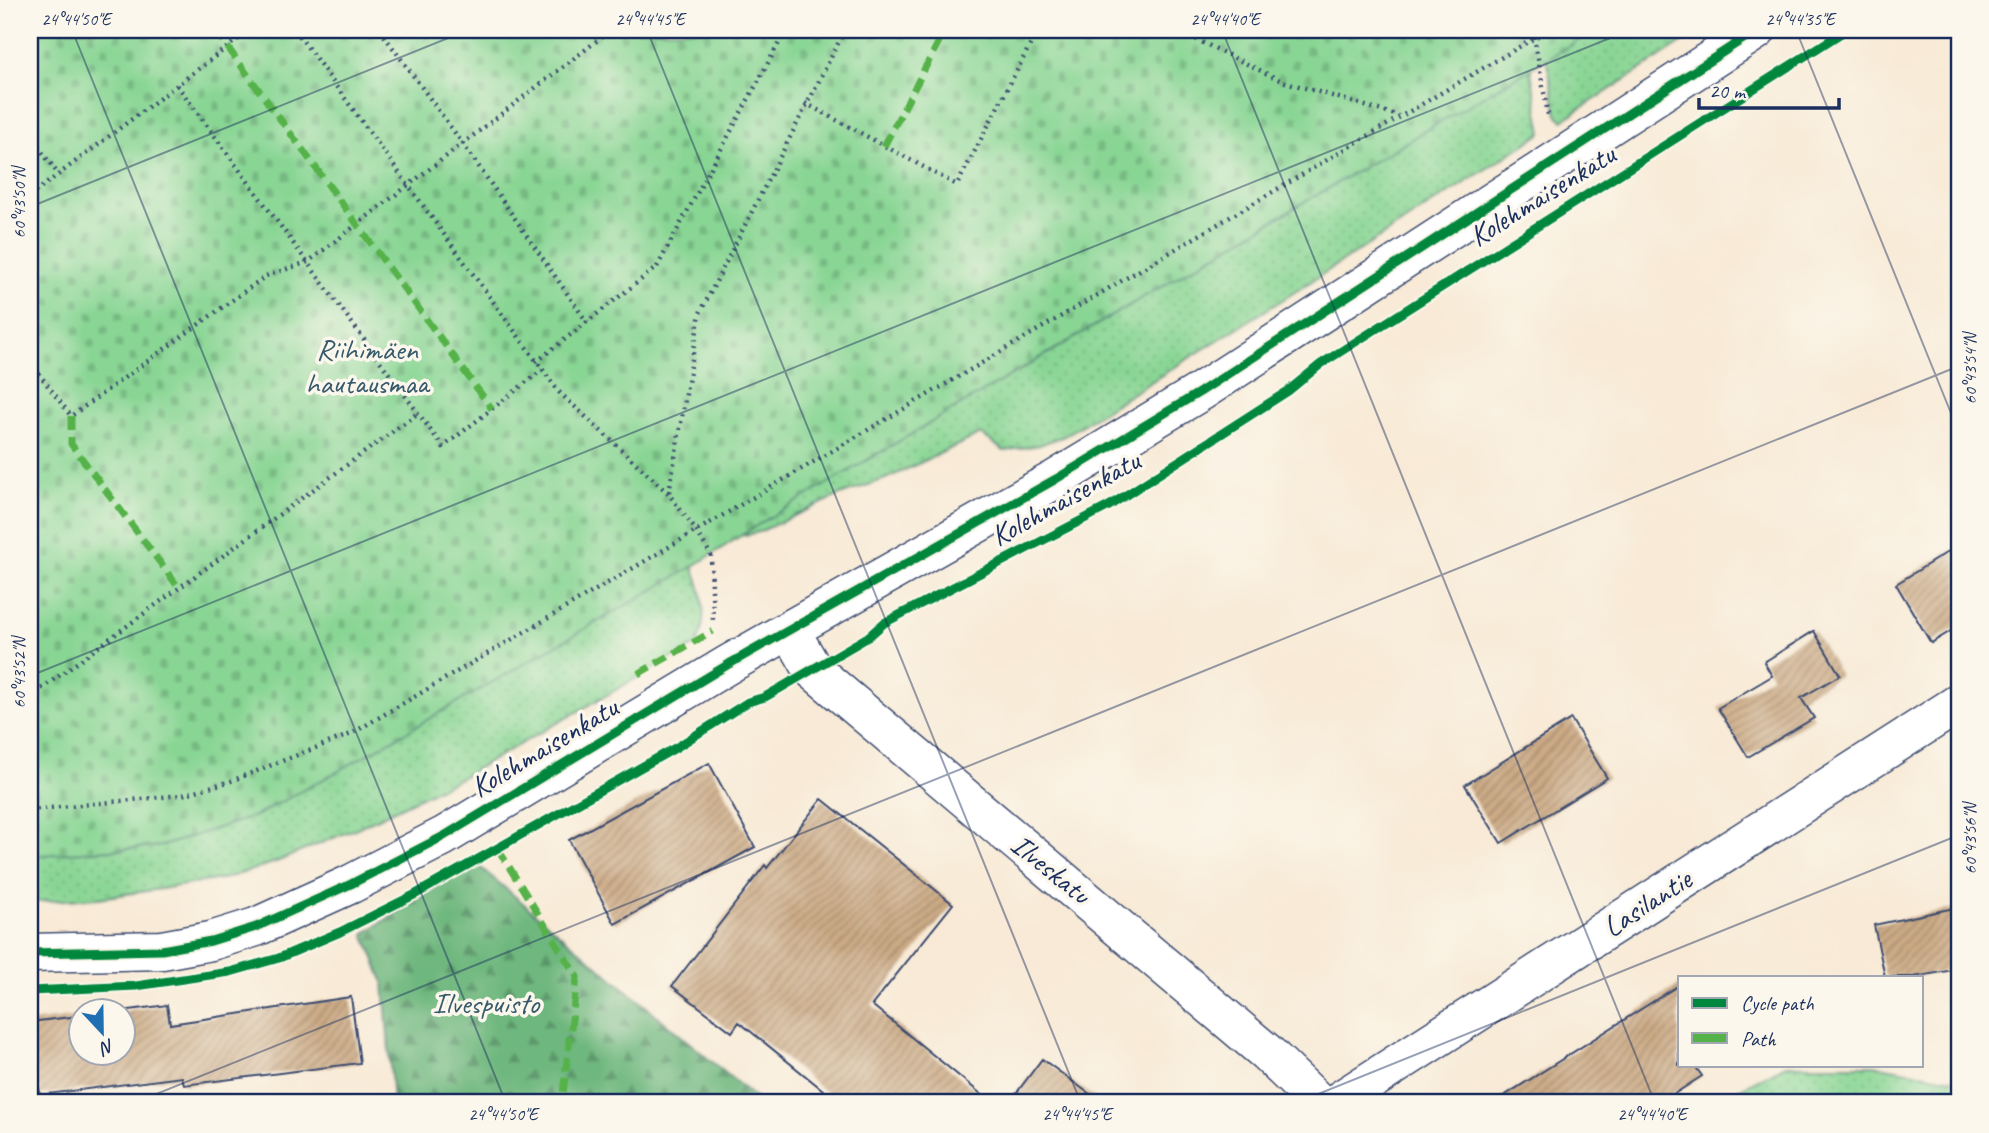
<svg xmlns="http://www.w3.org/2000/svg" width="1989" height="1133" font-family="Caveat,sans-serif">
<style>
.green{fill:url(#green-dots);stroke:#528279;stroke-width:2}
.forest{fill:url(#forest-firs);stroke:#44736e;stroke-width:2}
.cemetery{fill:url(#cemetery-stones);stroke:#528279;stroke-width:2}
.building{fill:url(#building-hatch)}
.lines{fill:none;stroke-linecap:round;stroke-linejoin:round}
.minor-casing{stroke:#3c4b70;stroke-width:41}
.path{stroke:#3c4b70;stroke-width:4.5;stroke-dasharray:2 5;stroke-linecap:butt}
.minor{stroke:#fff;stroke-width:38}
.quiet{stroke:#55b248;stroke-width:7;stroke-dasharray:14 7;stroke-linecap:butt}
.cycleway-casing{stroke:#fbf7ec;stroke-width:13}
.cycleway{stroke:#00873e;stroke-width:9}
.ticks{fill:none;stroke:#1b2f5e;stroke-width:2;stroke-opacity:0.45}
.labels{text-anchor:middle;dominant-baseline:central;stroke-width:7;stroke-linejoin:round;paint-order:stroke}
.street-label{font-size:30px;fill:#1b2f5e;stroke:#fbf7ec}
.park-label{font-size:30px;fill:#36596c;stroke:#fbf7ec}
.neatline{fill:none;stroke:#1b2f5e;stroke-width:2.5}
.ticks-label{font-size:18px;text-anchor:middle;fill:#1b2f5e}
</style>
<defs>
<pattern id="green-dots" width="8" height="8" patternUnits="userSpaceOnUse" patternTransform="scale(1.75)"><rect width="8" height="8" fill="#89d694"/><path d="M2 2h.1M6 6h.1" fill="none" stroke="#76b882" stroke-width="1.8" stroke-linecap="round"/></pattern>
<pattern id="forest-firs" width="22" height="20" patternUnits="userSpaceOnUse" patternTransform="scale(1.75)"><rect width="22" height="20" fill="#6eb77e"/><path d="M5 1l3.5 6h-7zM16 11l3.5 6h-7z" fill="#5a956a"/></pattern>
<pattern id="cemetery-stones" width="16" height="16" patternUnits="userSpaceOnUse" patternTransform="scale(1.75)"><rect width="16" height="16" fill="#89d694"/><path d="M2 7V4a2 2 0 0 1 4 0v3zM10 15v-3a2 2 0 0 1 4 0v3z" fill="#76b882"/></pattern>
<pattern id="building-hatch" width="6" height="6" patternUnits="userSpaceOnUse" patternTransform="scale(1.75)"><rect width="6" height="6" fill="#ccaa85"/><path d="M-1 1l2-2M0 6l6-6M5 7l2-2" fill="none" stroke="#a58b70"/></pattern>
</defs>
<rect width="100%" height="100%" fill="#fbf7ec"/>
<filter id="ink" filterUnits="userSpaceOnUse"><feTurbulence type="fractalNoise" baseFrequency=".0143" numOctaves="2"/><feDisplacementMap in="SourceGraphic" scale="14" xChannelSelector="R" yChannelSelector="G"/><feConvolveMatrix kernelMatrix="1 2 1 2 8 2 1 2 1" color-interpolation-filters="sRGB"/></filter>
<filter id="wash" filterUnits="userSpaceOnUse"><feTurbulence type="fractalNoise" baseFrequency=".00686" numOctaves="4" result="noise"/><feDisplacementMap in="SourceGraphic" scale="28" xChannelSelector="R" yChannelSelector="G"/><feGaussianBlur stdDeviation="1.57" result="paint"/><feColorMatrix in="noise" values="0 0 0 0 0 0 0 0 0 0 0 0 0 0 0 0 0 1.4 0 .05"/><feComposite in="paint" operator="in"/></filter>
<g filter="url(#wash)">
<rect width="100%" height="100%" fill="#f8ead6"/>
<path class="green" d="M1580,30H1702L1563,120L1557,115L1545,51Z
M1529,60L1542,133L1287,297L1064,436L1039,445L1004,451L981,434L888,478L840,495L759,532L740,536L933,408Z
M683,550C697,569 705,597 703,621C703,628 699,637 697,644L460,778L357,828L276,862L227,878L161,889L98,898L30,902V820Z
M1786,1065H1874L1959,1080V1103H1711Z"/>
<path class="forest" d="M474,862L761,1103H393L384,983L364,934Z"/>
<path class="cemetery" d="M30,30H1596L759,524L694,566L335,773L255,816L162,846L30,856Z"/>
<g id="blocks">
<path class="building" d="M1959,545V626L1931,643L1896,584Z
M1814,631L1840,675L1801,698L1814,718L1748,757L1718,708L1772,676L1764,662Z
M1571,719L1607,778L1501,843L1465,785Z
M709,763L755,847L615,924L569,840Z
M822,799L953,904L872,1005L992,1103H839L739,1022L732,1032L672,986L765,865L767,868Z
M1959,907V969L1914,977H1885L1874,925Z
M1679,985V1065H1694L1702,1076L1660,1103H1493Z
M351,997L360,1063L184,1085L182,1077L40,1095L39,1088L30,1089V1022L80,1016V1053H122V1011L167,1005L170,1024Z
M1042,1059L1102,1103H1009Z"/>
</g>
</g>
<g filter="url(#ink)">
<use href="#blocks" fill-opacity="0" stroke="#3c4b70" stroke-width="2"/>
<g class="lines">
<defs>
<path id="minor" d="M790,630L813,670L825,680L1266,1052L1319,1103
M30,953L162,950L211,941L256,927L351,884L444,836L729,664L1056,479L1200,392L1757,30
M1336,1103L1959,703"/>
</defs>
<use href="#minor" class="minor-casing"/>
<path class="path" d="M295,30L559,392L668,493L697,532L711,555L713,624
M380,30L463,144L587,322
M1177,30L1282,81L1399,116
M1533,30L1548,115
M177,85L443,447L542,370
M805,103L957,185L1038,30
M30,135L58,174
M30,196L250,30
M30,362L71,416L266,276L308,262L611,30
M536,362L657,267L786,30
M669,492L700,313L845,30
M30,697L418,413
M30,810L182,795L231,781L351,734L1548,30"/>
<use href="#minor" class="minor"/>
<path class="quiet" d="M215,30L492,409
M884,146L945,30
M71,416V444L179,588
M638,674L713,631
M498,849L577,977L562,1103"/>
<defs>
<path id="cycleway" d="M30,953L162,950L211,941L256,927L351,884L444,836L729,664L1056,479L1200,392L1757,30
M30,991L136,986L230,972L279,958L340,932L416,894L677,747L748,702L765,697L868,637L884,623L1109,506L1288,391L1321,364L1846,30"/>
</defs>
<use href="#cycleway" class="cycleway-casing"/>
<use href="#cycleway" class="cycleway"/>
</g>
</g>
<path class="ticks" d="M72,30L506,1103M647,30L1081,1103M1222,30L1655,1103M1796,30L1959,433M30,207L468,30M30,676L1630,30M134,1103L1959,366M1296,1103L1959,835"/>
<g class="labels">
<g class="street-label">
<text transform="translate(1542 195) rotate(-32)">Kolehmaisenkatu</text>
<text transform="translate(1065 498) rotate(-29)">Kolehmaisenkatu</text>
<text transform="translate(544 747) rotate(-31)">Kolehmaisenkatu</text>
<text transform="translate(1051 869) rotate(39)">Ilveskatu</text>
<text transform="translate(1647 903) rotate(-33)">Lasilantie</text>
</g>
<g class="park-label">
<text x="367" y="349">Riihimäen<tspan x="367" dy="34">hautausmaa</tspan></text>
<text x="486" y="1003">Ilvespuisto</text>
</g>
</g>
<rect width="1989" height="1133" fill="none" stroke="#fbf7ec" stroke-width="77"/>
<rect x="1678" y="976" width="245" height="91" fill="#fbf7ec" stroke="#a1a7b3" stroke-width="2"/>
<rect x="1692" y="998" width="35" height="10" fill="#00873e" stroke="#a1a7b3" stroke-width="2"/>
<text x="1741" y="1010" font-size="21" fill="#1b2f5e">Cycle path</text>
<rect x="1692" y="1033" width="35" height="10" fill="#55b248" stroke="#a1a7b3" stroke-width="2"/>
<text x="1741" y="1046" font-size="21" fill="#1b2f5e">Path</text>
<g transform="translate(102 1032) rotate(158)"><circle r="33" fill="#fbf7ec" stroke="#a1a7b3" stroke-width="2"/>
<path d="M0-5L12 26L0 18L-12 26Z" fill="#1f6fb2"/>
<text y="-10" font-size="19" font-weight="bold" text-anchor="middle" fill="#1b2f5e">N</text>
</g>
<path d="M1699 98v10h140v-10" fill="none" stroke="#1b2f5e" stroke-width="3.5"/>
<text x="1709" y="98" font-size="21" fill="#1b2f5e" stroke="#fbf7ec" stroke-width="5" paint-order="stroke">20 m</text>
<rect x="38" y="38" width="1913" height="1056" class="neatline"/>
<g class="ticks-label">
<text x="76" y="25">24°44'50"E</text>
<text x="650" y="25">24°44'45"E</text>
<text x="1225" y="25">24°44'40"E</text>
<text x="1800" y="25">24°44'35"E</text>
<text transform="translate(19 203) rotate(-90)" y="6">60°43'50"N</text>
<text transform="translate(1970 369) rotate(-90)" y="6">60°43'54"N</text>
<text transform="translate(19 673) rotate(-90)" y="6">60°43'52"N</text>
<text transform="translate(1970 839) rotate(-90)" y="6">60°43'56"N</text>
<text x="503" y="1120">24°44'50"E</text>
<text x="1077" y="1120">24°44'45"E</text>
<text x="1652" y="1120">24°44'40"E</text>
</g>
</svg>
